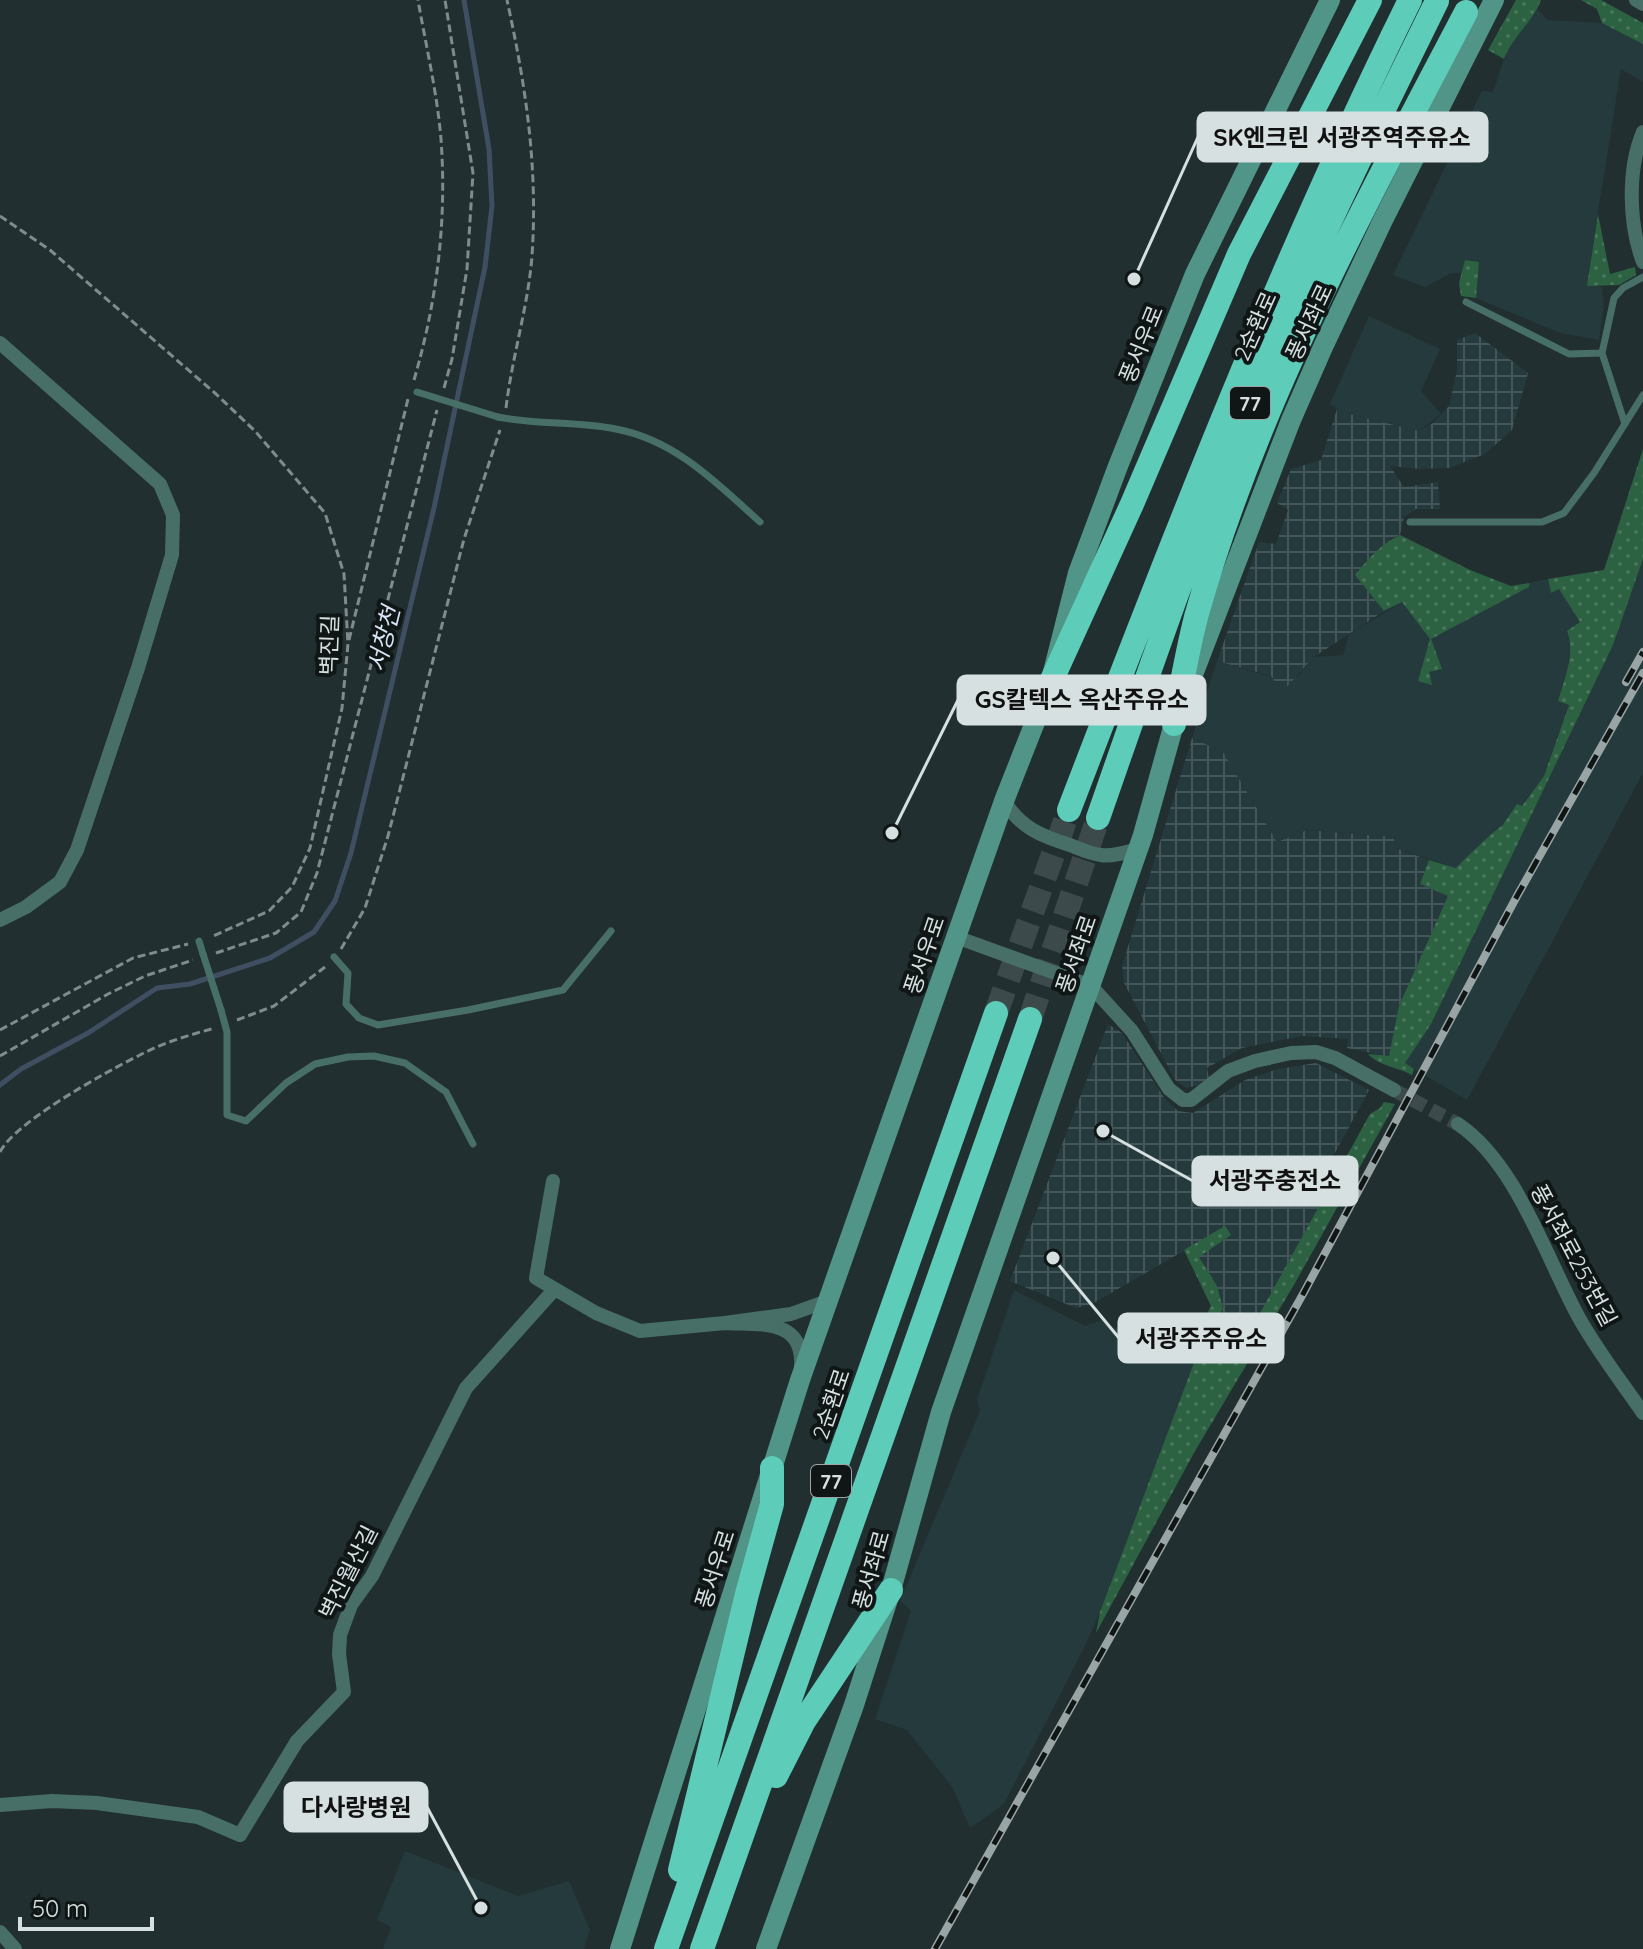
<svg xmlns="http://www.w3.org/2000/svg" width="1643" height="1949" font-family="Quicksand,'Noto Sans KR',sans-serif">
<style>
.built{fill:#253a3d}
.industrial{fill:url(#industrial-grid)}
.grass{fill:url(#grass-dots)}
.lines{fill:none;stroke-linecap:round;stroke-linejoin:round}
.stream{stroke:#404e62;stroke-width:5}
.street-tunnel{stroke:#3c4a4b;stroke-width:14;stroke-dasharray:14 7;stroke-linecap:butt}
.highway-tunnel{stroke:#3c4a4b;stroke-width:24;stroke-dasharray:24 12;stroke-linecap:butt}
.path{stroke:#808b8c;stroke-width:3;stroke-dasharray:8 4;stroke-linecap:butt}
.lane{stroke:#476f67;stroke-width:7}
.street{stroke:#476f67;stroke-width:14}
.secondary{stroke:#519588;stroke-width:20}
.highway{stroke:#5dccb9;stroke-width:24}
.rail-casing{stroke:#99a4a5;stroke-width:8}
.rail{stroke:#101616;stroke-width:5;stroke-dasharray:15;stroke-linecap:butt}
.lane-bridge{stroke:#476f67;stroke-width:7}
.labels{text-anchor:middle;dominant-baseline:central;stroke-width:8;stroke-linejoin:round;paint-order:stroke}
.shield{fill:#101616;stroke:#9ba3a4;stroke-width:2}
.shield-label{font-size:20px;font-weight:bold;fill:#d7e0e1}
.street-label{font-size:22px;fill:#d7e0e1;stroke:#101616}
.water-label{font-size:24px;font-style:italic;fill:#d8e5f6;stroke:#101616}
.leader{fill:none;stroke:#d7e0e1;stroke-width:3}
.callout-dot{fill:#d7e0e1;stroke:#101616;stroke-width:3}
.callout{fill:#d7e0e1;stroke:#d7e0e1;stroke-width:3}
.callout-label{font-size:24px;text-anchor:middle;font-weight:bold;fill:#111}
</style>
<defs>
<pattern id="industrial-grid" width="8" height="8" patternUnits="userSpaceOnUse" patternTransform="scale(2)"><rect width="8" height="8" fill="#253a3d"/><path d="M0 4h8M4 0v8" fill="none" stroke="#445659"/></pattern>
<pattern id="grass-dots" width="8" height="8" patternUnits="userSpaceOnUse" patternTransform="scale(2)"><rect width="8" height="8" fill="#2c6242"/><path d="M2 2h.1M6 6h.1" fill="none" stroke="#4a785d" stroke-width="1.8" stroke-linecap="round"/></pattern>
</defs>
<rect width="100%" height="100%" fill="#212f30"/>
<path class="built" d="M1538,9L1547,20L1602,23L1643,42V82L1621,69L1593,244L1588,285L1602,287L1604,304L1599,340L1560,333L1476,298L1479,262L1465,260L1462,273H1451L1425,287L1393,275L1482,91L1493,92L1507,50Z
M1369,316L1440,349L1421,391L1441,414L1419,431L1341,412L1330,404Z
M1643,559V773L1467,1100L1404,1063L1431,1024L1613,645Z
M1548,579L1551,593L1559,588L1580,622L1571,640L1568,666L1558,701L1569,704L1544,776L1521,806L1517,804L1502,827L1497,828L1486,842L1456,868L1396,848L1395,837L1307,830L1277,842L1223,752L1192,738L1217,661L1268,676L1297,677L1314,657L1343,655L1349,634L1402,602L1430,639L1529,587V583Z
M1014,1290L1085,1326L1102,1320L1113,1328L1122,1326L1195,1360L1100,1612L1085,1646L1004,1804L970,1828L953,1788L907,1730L875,1719L911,1611L900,1601L980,1411L977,1400Z
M405,1851L518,1896L569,1881L590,1930L584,1949H383L391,1927L377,1920Z"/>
<path class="industrial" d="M1475,333L1528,373L1512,430L1485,454L1449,468L1420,469L1390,466L1404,487L1438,482L1440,509H1416L1404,517L1400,535L1390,539L1355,575L1384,611L1314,657L1282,692L1271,676L1217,661L1259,542L1276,544L1288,510L1277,503L1291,469L1321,460L1337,409L1341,412L1419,431L1433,423L1449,406L1457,370V340Z
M1192,738L1223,752L1277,842L1307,830L1394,837L1396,848L1429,860L1420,884L1448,896L1399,1006L1389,1057L1347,1048L1348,1039L1302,1036L1242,1048L1207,1068L1209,1078L1199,1085L1186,1088L1175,1080L1124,983L1122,966Z
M1108,1024L1122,1033L1165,1099L1178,1111L1193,1113L1245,1080L1278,1069L1316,1063L1369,1090L1335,1153L1326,1160L1340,1169L1259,1315L1211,1325L1217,1286L1198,1256L1231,1235L1225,1227L1092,1304L1076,1308L1010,1281Z"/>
<path class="grass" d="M1516,0H1541C1533,22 1512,37 1504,59L1488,50Z
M1581,0H1601L1643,23V44L1602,23L1597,9Z
M1598,214L1610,274L1635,267L1636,275L1619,285L1587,286Z
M1465,260L1479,262L1476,298L1461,296L1459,283Z
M1643,449V559L1613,645L1431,1024L1405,1063L1414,1069L1412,1075C1397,1067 1379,1066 1368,1054L1389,1056L1399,1006L1448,896L1420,884L1429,860L1456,868C1465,859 1494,830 1502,826L1517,804L1522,806L1544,776L1569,705L1558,701C1564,680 1576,652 1567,631L1580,622L1559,589L1551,593L1548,579L1604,570Z
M1400,535L1470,570L1511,586L1529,583V587L1431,639L1442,669L1429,672L1432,685L1418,681L1430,639L1402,602L1384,611L1355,575C1368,560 1381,543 1400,535Z
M1384,1102L1395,1104L1295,1283L1195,1451L1096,1633L1100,1612L1195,1360L1204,1345L1200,1337L1188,1351L1211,1306L1184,1250L1225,1226L1231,1235L1199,1257L1217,1286L1223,1309L1212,1324L1259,1315L1370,1114L1380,1108Z"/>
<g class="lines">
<path class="stream" d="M0,1085L21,1069L88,1033L157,988L190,984L270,958L314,932L335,901L351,853L434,508L485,267L492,206L489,149L464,0"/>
<path class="street-tunnel" d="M1394,1090L1458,1124"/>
<path class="highway-tunnel" d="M996,1013L1069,810
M1030,1019L1098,818"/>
<path class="path" d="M0,216L50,250L216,394L255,431L325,513L344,574L348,644L342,708L310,848L292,887L269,911L211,937
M414,380C437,301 447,221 441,139C437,92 426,46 418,0
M444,388L452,359L467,269L473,173L445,0
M506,408C512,357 528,307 532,256C538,167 526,87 507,0
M349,640L408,399
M341,949L365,908L388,836L464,539L500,430
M216,953L276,933L301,912L317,873L437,410
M237,1020L274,1006L325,967
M0,1030L133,958L188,944
M0,1056L108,994L145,976L193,960
M0,1152C15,1122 106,1072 138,1056C162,1043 189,1035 215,1028"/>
<path class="lane" d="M1466,302L1569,354L1602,353L1614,298L1623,288L1643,277
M1602,353L1625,424
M498,417C537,425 577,421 616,429C675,440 717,483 760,522
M1410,522H1542L1564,513L1594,473L1643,395
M199,941L203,954
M334,957L348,973L346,1004L359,1018L378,1025L468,1010L563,990L611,931
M221,1010L227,1032V1115L246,1121L286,1083L315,1064L348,1057L374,1056L405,1063L446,1092L473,1144"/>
<path class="street" d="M1636,0L1643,4
M1643,132C1627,170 1629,225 1643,262
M0,343L160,484L173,515L172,555L138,668L77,850L60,882L26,907L0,920
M1004,801C1021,828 1041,836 1070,845C1080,849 1091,854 1101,855C1113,857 1126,852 1138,849
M956,937L1091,986L1132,1031L1169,1089L1183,1100H1191L1228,1071L1255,1061L1291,1053L1316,1052L1335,1058L1394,1090
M1458,1124C1516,1163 1545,1255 1578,1316C1596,1349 1621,1381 1643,1413
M553,1181L536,1278L596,1313L640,1331L725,1323
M801,1366C804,1318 759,1325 725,1323L791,1314L830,1300
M0,1805L52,1801L97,1803L198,1817L240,1835L297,1741L344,1692L339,1654L340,1635L351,1605L372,1576L466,1388L553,1291
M0,1932L15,1949"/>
<path class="secondary" d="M620,1949L800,1380L1004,801L1050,684L1078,573L1118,466L1195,274L1330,0
M766,1949L854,1705L891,1590L941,1412L1143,835L1174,724L1291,420L1323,347L1383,220L1494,0"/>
<path class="highway" d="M1050,684L1132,504L1239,254L1370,0
M1174,724C1181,688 1187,652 1196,617C1256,403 1364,207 1466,12
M1069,810C1174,536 1280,263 1410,0
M1098,818C1148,675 1197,531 1255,391C1310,258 1374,129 1437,1
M776,1776L804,1721L891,1590
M680,1870L747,1594L772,1504V1468
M666,1949L996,1013
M702,1949L1030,1019"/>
<defs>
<path id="rail" d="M1626,682L1643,652
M935,1949L1303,1294L1517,896L1643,673"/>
</defs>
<use href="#rail" class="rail-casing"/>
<use href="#rail" class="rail"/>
<path class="lane-bridge" d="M417,392L498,417
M203,954L221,1010"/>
</g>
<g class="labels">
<g class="shield">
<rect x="1230" y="387" width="40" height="32" rx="6"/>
<rect x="811" y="1465" width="40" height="32" rx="6"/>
</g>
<g class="shield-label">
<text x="1250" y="403">77</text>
<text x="831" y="1481">77</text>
</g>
<g class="street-label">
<text transform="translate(1309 322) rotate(-65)">풍서좌로</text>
<text transform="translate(1255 326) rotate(-66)">2순환로</text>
<text transform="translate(1141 344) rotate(-68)">풍서우로</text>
<text transform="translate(329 645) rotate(-88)">벽진길</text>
<text transform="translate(1076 954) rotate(-71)">풍서좌로</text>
<text transform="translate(924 955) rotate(-71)">풍서우로</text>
<text transform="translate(1574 1255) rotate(62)">풍서좌로253번길</text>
<text transform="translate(831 1404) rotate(-71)">2순환로</text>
<text transform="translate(715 1569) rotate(-72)">풍서우로</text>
<text transform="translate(871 1570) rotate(-74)">풍서좌로</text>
<text transform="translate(348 1572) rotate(-63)">벽진월산길</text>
</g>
<g class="water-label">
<text transform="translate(383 639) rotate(-76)">서창천</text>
</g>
</g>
<path class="leader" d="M1134 279L1198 137M892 833L958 700M1103 1131L1193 1181M1053 1258L1119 1338M481 1908L427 1807"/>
<g class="callout-dot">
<circle cx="1134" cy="279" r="8"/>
<circle cx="892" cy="833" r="8"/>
<circle cx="1103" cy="1131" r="8"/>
<circle cx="1053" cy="1258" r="8"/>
<circle cx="481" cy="1908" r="8"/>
</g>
<g class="callout">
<rect x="1198" y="113" width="289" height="48" rx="8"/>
<rect x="958" y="676" width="247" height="48" rx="8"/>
<rect x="1193" y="1157" width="164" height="48" rx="8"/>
<rect x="1119" y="1314" width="164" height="48" rx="8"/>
<rect x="285" y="1783" width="142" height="48" rx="8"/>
</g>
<g class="callout-label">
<text x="1342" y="146">SK엔크린 서광주역주유소</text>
<text x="1082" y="708">GS칼텍스 옥산주유소</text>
<text x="1275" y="1189">서광주충전소</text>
<text x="1201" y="1347">서광주주유소</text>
<text x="356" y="1816">다사랑병원</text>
</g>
<path d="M20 1917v12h132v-12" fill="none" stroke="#d7e0e1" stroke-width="4"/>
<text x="32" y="1917" font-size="24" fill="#d7e0e1" stroke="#101616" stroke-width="6" paint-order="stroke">50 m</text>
</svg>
